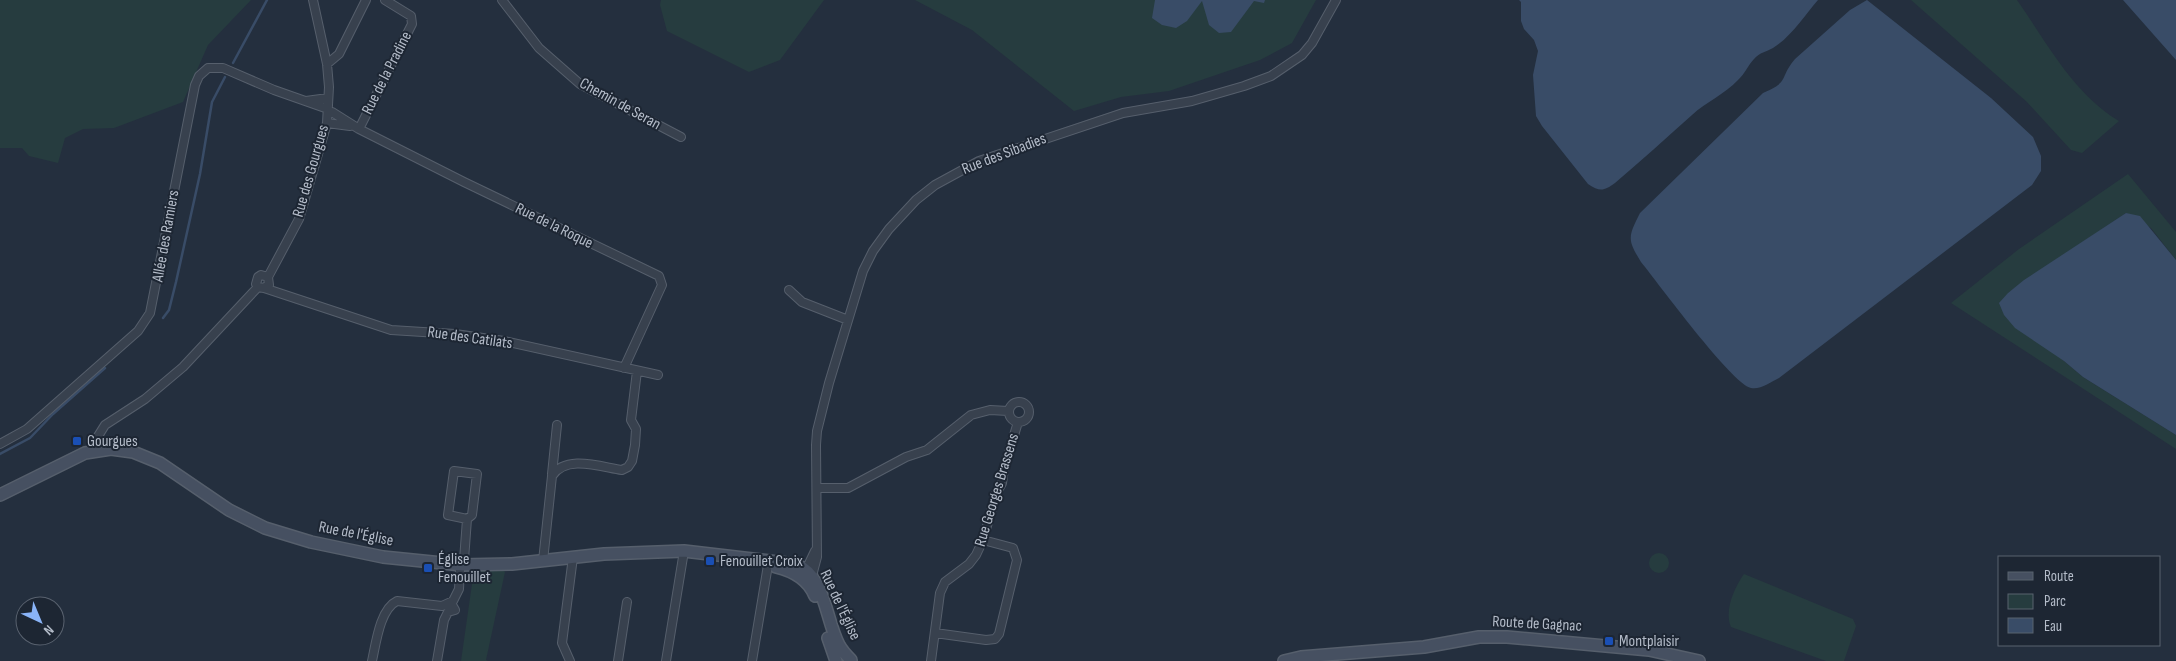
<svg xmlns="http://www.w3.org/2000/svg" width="2176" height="661" font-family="'Sofia Sans Condensed',sans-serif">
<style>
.green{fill:#263c3f}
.water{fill:#394c67}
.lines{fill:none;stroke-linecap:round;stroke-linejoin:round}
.stream{stroke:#394c67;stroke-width:2.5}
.minor-casing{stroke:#565f6c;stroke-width:10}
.secondary-casing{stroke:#565f6c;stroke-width:14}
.minor{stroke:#38414e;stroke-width:8}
.secondary{stroke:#465061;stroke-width:11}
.transit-dot{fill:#1a4fb4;stroke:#1d2633;stroke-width:2}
.labels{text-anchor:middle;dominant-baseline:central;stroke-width:4;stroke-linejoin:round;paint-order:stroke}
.street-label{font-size:16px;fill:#b4bcc9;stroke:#1d2633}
.poi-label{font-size:16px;fill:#b4bcc9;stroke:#1d2633;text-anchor:start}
</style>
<rect width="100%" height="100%" fill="#242f3e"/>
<path class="green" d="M0,0H251L208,45L183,102L114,128L83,129L65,138L58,163L29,156L22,148H0Z
M661,0H824L780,60L749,72L667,31L660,5Z
M915,0H1316L1292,43L1260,60L1169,91L1121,97L1074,111L972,30Z
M1911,0H2017C2048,44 2072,92 2119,121L2082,153L2071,150L2027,102Z
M2128,174L2176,232V260L2151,228L2126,213L2008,293L2064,361L2083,377L2176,435V449L1951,303L2019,249Z
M1649 563a10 10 0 1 1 20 0a10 10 0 1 1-20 0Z
M474,570H503L505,572L486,660L488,661H461Z
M1744,574L1853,619L1856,626L1844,661H1826L1731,627C1724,611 1734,588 1744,574Z"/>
<path class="water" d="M1155,0H1265L1264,3L1254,1L1231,32L1219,33L1209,25L1202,1L1187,21L1176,28L1162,25L1152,18Z
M1519,0H1818C1805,15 1791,37 1773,48C1766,52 1760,52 1754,59C1748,65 1745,74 1738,80C1725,94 1706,102 1692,115C1666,138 1641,161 1615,183C1604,191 1600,192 1588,184L1542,126L1536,116L1533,75L1538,51L1534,40L1524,29L1521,21V2Z
M1867,0L1991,98L2033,137L2041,156V171L2032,185L1779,378C1771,382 1760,390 1751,388C1732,384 1658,283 1641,262C1627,239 1628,237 1640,213L1763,93C1790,82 1779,78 1795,59L1850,10Z
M2123,0H2176V60Z
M2126,213L2140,216L2176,260V435L2083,377L2064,361L2015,328L2004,315L1999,303L2008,293L2024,280Z"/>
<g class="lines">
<path class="stream" d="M233,63L267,0
M163,318L169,310L176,282L200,174L212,102L225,77
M0,454L30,438L53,414L105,368"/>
<defs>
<path id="minor" d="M502,0L539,48L580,84L681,137
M327,64L339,54L366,0
M306,101L328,98
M328,112H332L359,129L464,182L659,276L662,285L624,368
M327,123L350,126
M359,129L412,24L411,16L385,0
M268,277L261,275L258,277L256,284L258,287L264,288L269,285L268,277L299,219L327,123L329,87L327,64L313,0
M264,288L391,330L455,334L504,341L658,375
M789,290L802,302L848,320
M1009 412a10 10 0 1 1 20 0a10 10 0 1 1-20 0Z
M0,444L27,429L138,331L150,313L195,85L199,76L208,68H223L274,90L328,109
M95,450V441L105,425L145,399L183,367L258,287
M454,471L477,474L472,515L467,519L448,515Z
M552,474L557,425
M817,488H848L906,457L927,450L971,415L990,410L1008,411
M543,561L552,476C566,454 601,467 622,470L628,467L632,461L635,445L636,429L631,420L637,371
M804,574L815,551
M808,576L813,572L817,557L816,445L817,431L829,383L863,271L873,251L889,229L916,200L935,185L979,161L1123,113L1192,101L1244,86L1271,76L1302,55L1312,43L1336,0
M935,633L986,640L995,639L999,634L1017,560L1013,548L983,540
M372,661C376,643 380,609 397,601L442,606L453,601L459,589L460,569L464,560L467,519
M437,661L444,620L448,612L455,610L451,603
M570,661L562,643L573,557
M618,661L627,602
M666,661L684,551
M752,661L769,559
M931,661L940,593L945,582L969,564L976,555L983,540L996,494L1002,483L1004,469L1018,422"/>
<path id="secondary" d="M0,495L85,453L111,449L133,452L160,463L229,510L265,528L311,542L383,557L462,565L512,564L604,554L684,551L795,564C826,576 825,619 839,645C842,651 847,656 851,660
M776,567C793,571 808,579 815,596
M828,638L836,661
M1284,661L1301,657L1424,647L1479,637H1507L1649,650L1699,661"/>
</defs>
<use href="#minor" class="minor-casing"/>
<use href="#secondary" class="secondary-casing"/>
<use href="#minor" class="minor"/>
<use href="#secondary" class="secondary"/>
</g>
<g class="transit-dot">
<rect x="72" y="436" width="10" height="10" rx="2.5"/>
<rect x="705" y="556" width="10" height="10" rx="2.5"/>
<rect x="423" y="563" width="10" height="10" rx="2.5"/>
<rect x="1604" y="636" width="10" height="10" rx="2.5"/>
</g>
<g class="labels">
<g class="street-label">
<text transform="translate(387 73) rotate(-63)">Rue de la Pradine</text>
<text transform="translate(620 104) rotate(29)">Chemin de Seran</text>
<text transform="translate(1004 154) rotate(-21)">Rue des Sibadies</text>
<text transform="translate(311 171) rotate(-74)">Rue des Gourgues</text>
<text transform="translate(554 226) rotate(26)">Rue de la Roque</text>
<text transform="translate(166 236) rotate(-80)">Allée des Ramiers</text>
<text transform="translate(470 338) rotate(8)">Rue des Catilats</text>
<text transform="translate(997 490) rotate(-73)">Rue Georges Brassens</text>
<text transform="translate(356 534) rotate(11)">Rue de l'Église</text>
<text transform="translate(840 605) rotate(65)">Rue de l'Église</text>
<text transform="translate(1537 624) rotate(3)">Route de Gagnac</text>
</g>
<g class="poi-label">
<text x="87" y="441">Gourgues</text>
<text x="438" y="559">Église<tspan x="438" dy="18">Fenouillet</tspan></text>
<text x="720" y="561">Fenouillet Croix</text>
<text x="1619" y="641">Montplaisir</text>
</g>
</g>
<rect x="1998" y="556" width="162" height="90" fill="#1d2633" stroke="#59626f"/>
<rect x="2008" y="572" width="25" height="8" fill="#465061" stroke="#59626f"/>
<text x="2044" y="581" font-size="15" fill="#b4bcc9">Route</text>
<rect x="2008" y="594" width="25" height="15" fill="#263c3f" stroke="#59626f"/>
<text x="2044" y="606" font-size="15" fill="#b4bcc9">Parc</text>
<rect x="2008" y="618" width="25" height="15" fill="#394c67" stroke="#59626f"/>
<text x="2044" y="631" font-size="15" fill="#b4bcc9">Eau</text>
<g transform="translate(40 621) rotate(136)"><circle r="24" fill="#1d2633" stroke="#59626f"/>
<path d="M0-4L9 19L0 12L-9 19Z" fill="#8ab4f8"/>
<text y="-8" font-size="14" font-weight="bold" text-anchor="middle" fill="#b4bcc9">N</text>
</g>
</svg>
